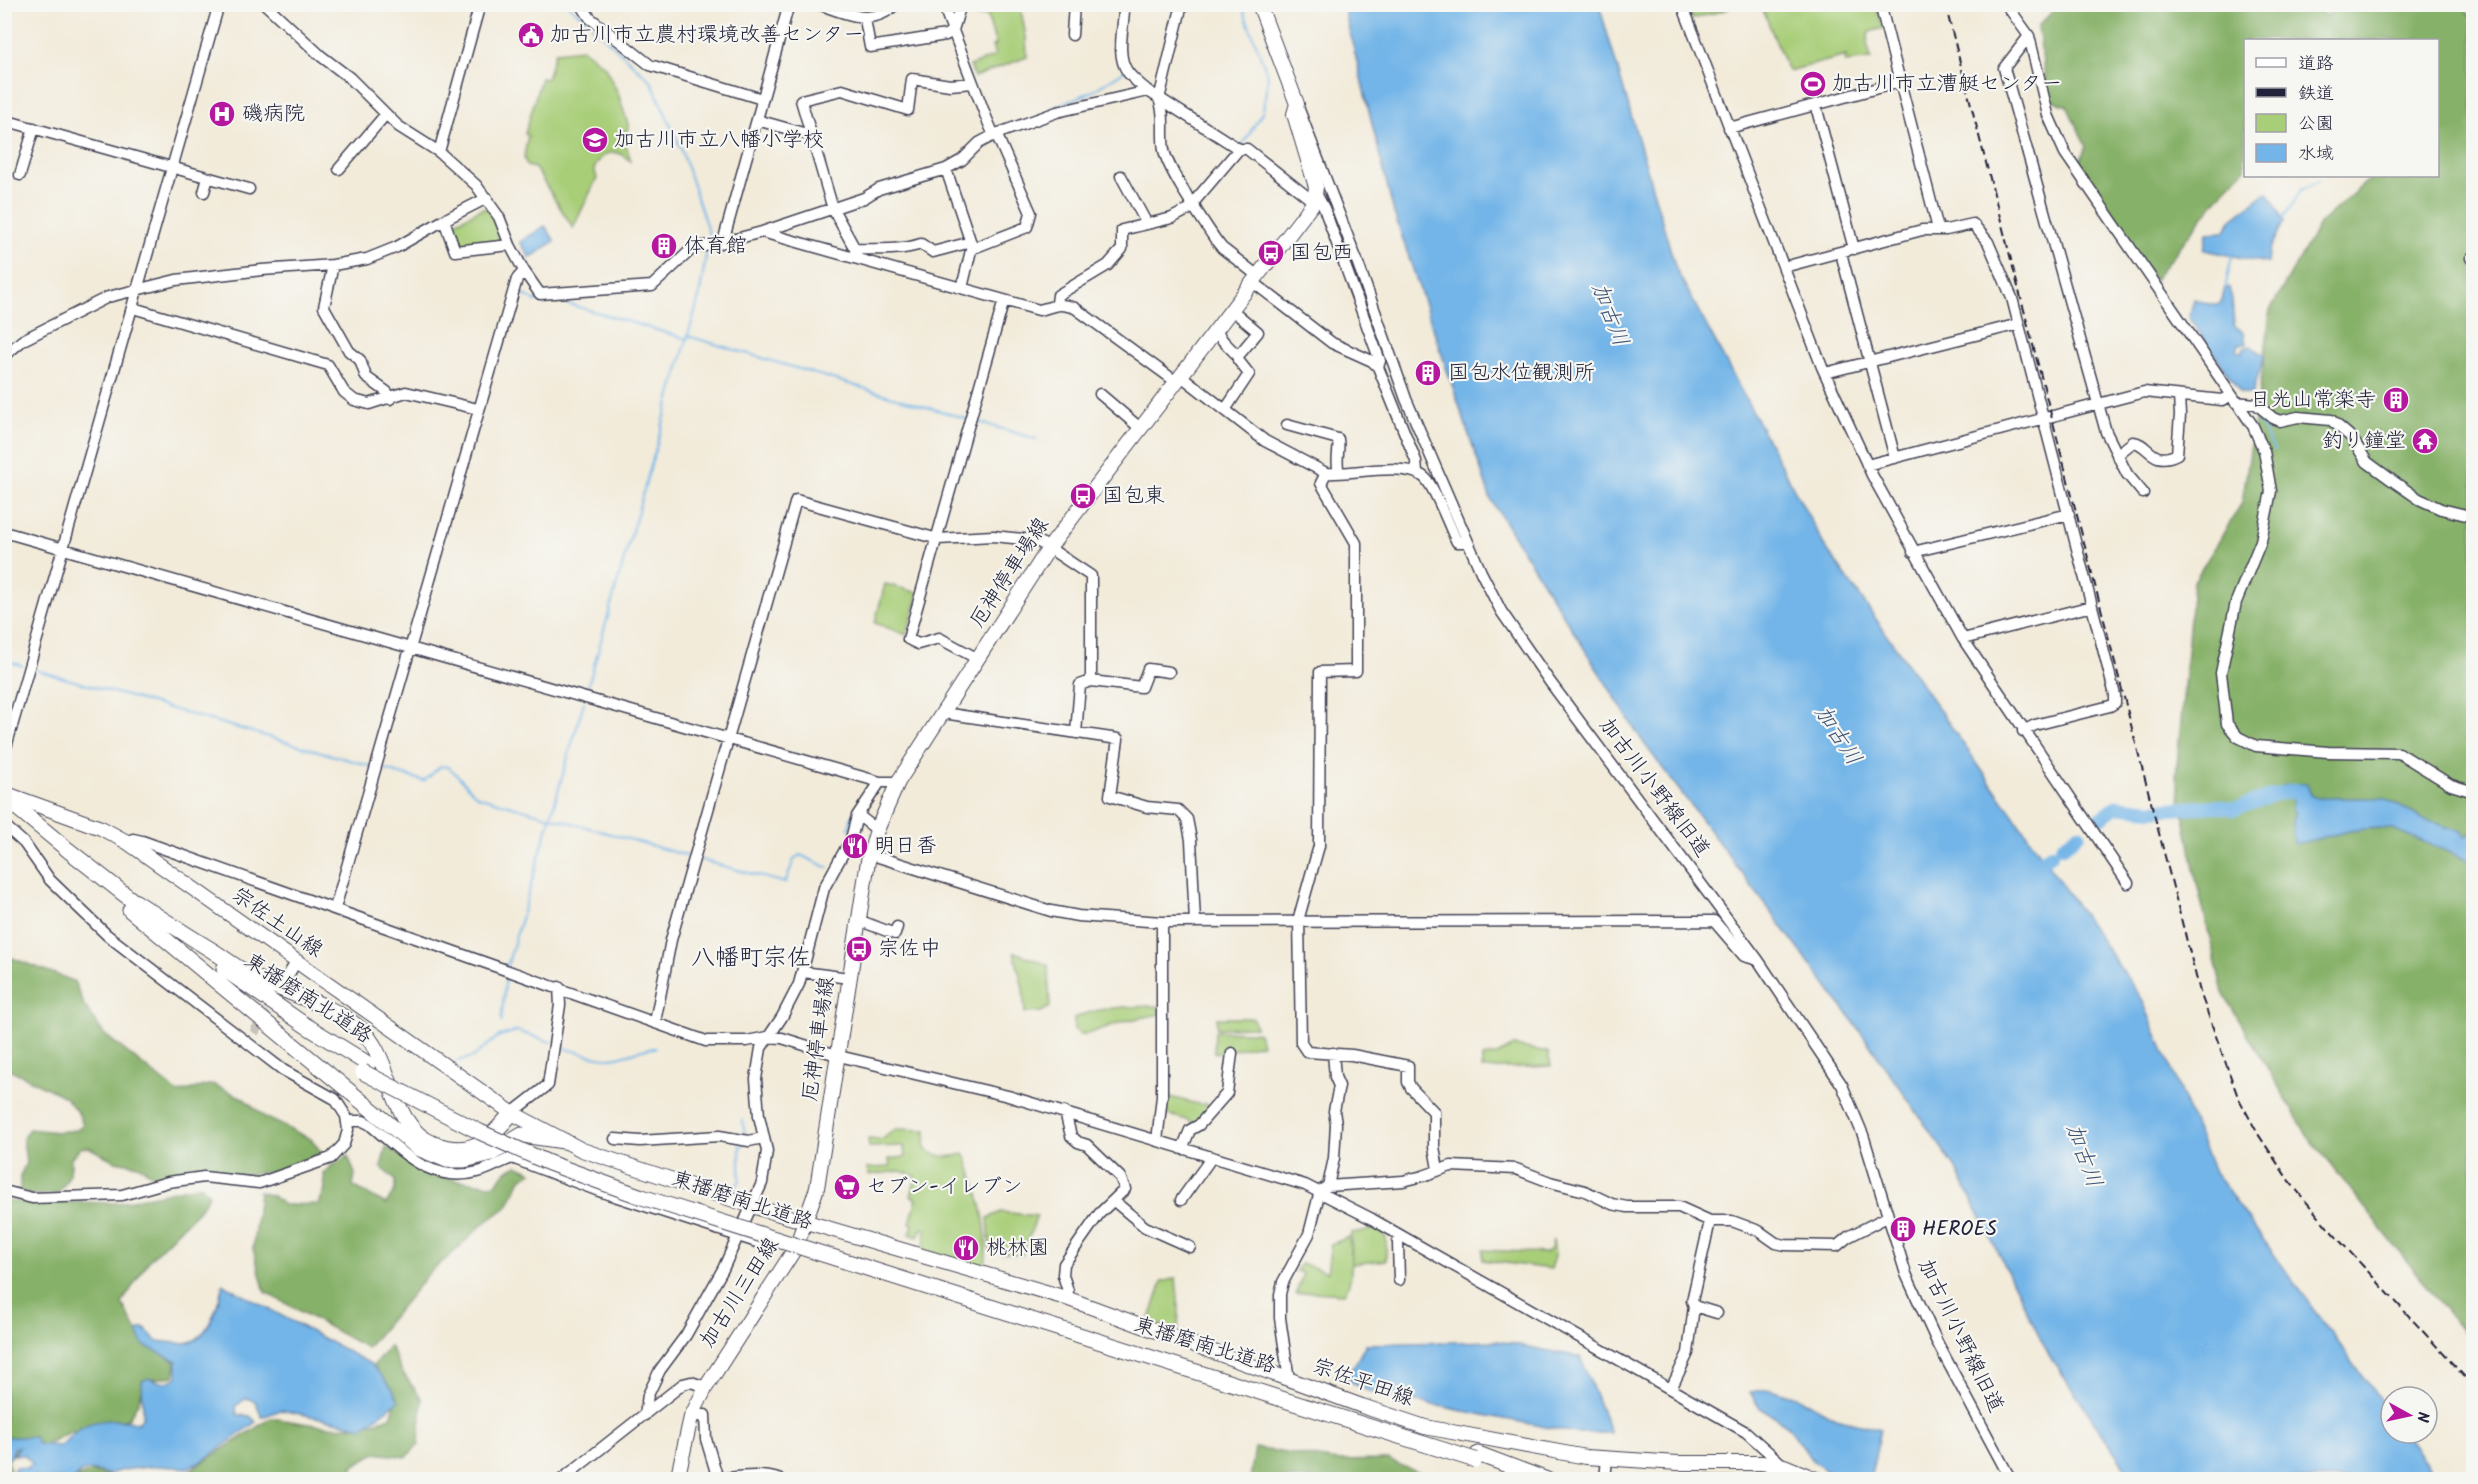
<svg xmlns="http://www.w3.org/2000/svg" width="2478" height="1484" font-family="Kalam,'Klee One',sans-serif">
<style>
.green{fill:#a8ce78;stroke:#65785a;stroke-width:1.5}
.forest{fill:#86b168;stroke:#546a52;stroke-width:1.5}
.water{fill:#73b5e8;stroke:#4a6c92;stroke-width:1.5}
.lines{fill:none;stroke-linecap:round;stroke-linejoin:round}
.stream{stroke:#73b5e8;stroke-width:2}
.river{stroke:#73b5e8;stroke-width:14}
.minor-tunnel{stroke:#c8c3ba;stroke-width:10;stroke-dasharray:10 5;stroke-linecap:butt}
.minor-casing{stroke:#414053;stroke-width:13}
.major-casing{stroke:#414053;stroke-width:16}
.highway-casing{stroke:#414053;stroke-width:17}
.minor{stroke:#fff;stroke-width:10}
.major{stroke:#fff;stroke-width:14}
.highway{stroke:#fff;stroke-width:15}
.rail{stroke:#22223b;stroke-width:2;stroke-dasharray:9 4.5;stroke-linecap:butt}
.highway-bridge-casing{stroke:#414053;stroke-width:17;stroke-linecap:butt}
.highway-bridge{stroke:#fff;stroke-width:15}
.labels{text-anchor:middle;dominant-baseline:central;stroke-width:4.5;stroke-linejoin:round;paint-order:stroke}
.poi-label{font-size:21px;fill:#22223b;stroke:#f6f6f2;text-anchor:start}
.street-label{font-size:21px;fill:#22223b;stroke:#f6f6f2}
.water-label{font-size:22px;font-style:italic;fill:#3e5578;stroke:#f6f6f2}
.quarter-label{font-size:24px;fill:#22223b;stroke:#f6f6f2}
</style>
<rect width="100%" height="100%" fill="#f6f6f2"/>
<filter id="ink" filterUnits="userSpaceOnUse"><feTurbulence type="fractalNoise" baseFrequency=".0167" numOctaves="2"/><feDisplacementMap in="SourceGraphic" scale="12" xChannelSelector="R" yChannelSelector="G"/><feConvolveMatrix kernelMatrix="1 2 1 2 8 2 1 2 1" color-interpolation-filters="sRGB"/></filter>
<filter id="wash" filterUnits="userSpaceOnUse"><feTurbulence type="fractalNoise" baseFrequency=".008" numOctaves="4" result="noise"/><feDisplacementMap in="SourceGraphic" scale="24" xChannelSelector="R" yChannelSelector="G"/><feGaussianBlur stdDeviation="1.35" result="paint"/><feColorMatrix in="noise" values="0 0 0 0 0 0 0 0 0 0 0 0 0 0 0 0 0 1.4 0 .05"/><feComposite in="paint" operator="in"/></filter>
<g filter="url(#wash)">
<rect width="100%" height="100%" fill="#f2ebda"/>
<path class="green" d="M974,5H1020L1026,37L1027,57L974,77L970,66L995,56L992,46L996,45L987,15L976,16Z
M1687,5H1731L1728,9L1692,19Z
M1761,5H1854L1877,10L1884,28L1869,32L1867,42L1871,59L1845,62L1846,56L1788,71Z
M583,49L605,67L618,93L629,127L623,136L631,161C627,159 622,154 618,153C606,150 598,160 594,169L597,178L573,228L535,168L527,166L524,157L528,135L525,134L541,78L547,79L555,52Z
M483,208L488,209L503,238L500,243L457,246L449,225Z
M885,584L919,593L907,635L875,623Z
M1014,952L1048,965L1050,1007L1041,1012L1025,1013L1023,988Z
M1159,1006L1161,1014L1125,1021L1087,1034H1080L1074,1029V1018C1100,1006 1130,1007 1159,1006Z
M1217,1018H1253L1256,1027L1217,1028Z
M1215,1031L1254,1032L1259,1033L1262,1044L1217,1053L1214,1052Z
M1514,1046L1548,1052L1551,1066L1482,1069V1057L1497,1055Z
M1166,1096L1202,1105L1204,1103L1212,1107L1193,1126L1191,1121L1162,1113Z
M896,1129L926,1130L925,1149C938,1158 949,1158 965,1154C979,1193 990,1227 985,1268L923,1250L926,1230L922,1228L918,1237L910,1234L913,1224L910,1223L917,1199L911,1196L916,1176L900,1171L868,1175L867,1168L890,1167L889,1159L905,1157L904,1146L869,1147L868,1139L881,1140Z
M1001,1212L1037,1216L1022,1255L990,1251L988,1218Z
M1379,1228L1386,1238V1260L1352,1264L1351,1233Z
M1349,1237C1350,1254 1356,1280 1343,1294L1313,1292L1296,1294L1303,1273L1296,1271L1301,1263L1327,1272L1331,1244Z
M1553,1240L1555,1256L1551,1269L1483,1260V1250L1546,1253L1551,1249Z
M1176,1278L1179,1308L1178,1332L1149,1322L1162,1282Z"/>
<path class="forest" d="M2060,4H2304L2328,16L2333,9L2329,5L2459,4L2473,18V1345L2306,1133L2223,993L2196,879L2176,777L2193,583L2242,503L2265,355L2270,310L2320,223L2373,176H2438V40H2246L2245,169L2225,189L2154,280L2078,166L2086,146L2067,106L2048,98L2038,26Z
M4,955L74,981L84,1005L104,1034L178,1093L212,1084L243,1098L265,1117L311,1139L322,1153L272,1172L225,1176L210,1169L161,1181L138,1165L115,1161L88,1147L80,1148L71,1158C72,1173 67,1182 57,1194L32,1195L20,1191V1176L26,1163L23,1138L29,1129L58,1132L77,1130L83,1124L78,1113L65,1097L5,1067Z
M386,1147L439,1177L490,1185L496,1184L506,1171L517,1165L532,1172L521,1179L508,1206L482,1225L453,1253L429,1273L367,1348L265,1292L253,1249L259,1192L273,1196L284,1205L319,1204L325,1189L324,1174L332,1165L348,1156L355,1174L353,1186L386,1204L395,1190V1180L381,1167Z
M201,1185L209,1195L199,1210L150,1259L122,1303L136,1330L176,1363L174,1376L146,1380L138,1403L128,1419L68,1433L42,1446L22,1445L8,1460L12,1479L5,1480V1200L41,1205L63,1202L119,1203Z
M390,1346L402,1372L422,1399L419,1444L406,1457L375,1453L353,1466L352,1479L175,1480L271,1418C318,1425 344,1434 391,1417L394,1408V1392L377,1378L374,1365Z
M1255,1448L1337,1461L1388,1460L1434,1479H1250Z
M1706,1470L1778,1477L1785,1479H1729Z
M91,1472L123,1479L71,1480Z"/>
<path class="water" d="M1343,5H1599L1676,269L1824,545L2142,999L2214,1172L2391,1415V1433H2404L2438,1479H2133L2049,1355L1957,1170L1853,1021L1643,742L1491,500L1394,213Z
M2267,192C2275,200 2277,211 2284,221L2269,251L2268,263L2204,250L2207,233L2224,232L2231,220Z
M545,226L555,241L530,258L520,242Z
M2225,288H2229L2232,299L2234,325L2244,333L2246,344H2239L2237,350L2242,353L2244,348L2250,346L2265,355L2252,394L2241,393L2189,318L2194,299L2208,304H2218L2222,300Z
M2306,783L2312,796L2317,798H2383L2403,807L2420,818L2461,831L2465,836L2473,832V862L2392,829C2358,825 2327,838 2294,844L2292,820L2295,813L2292,810V796L2285,795L2282,786Z
M223,1284L371,1364L392,1388L399,1401L363,1427L281,1410L262,1417L255,1401L246,1398L236,1406L237,1415L250,1416L256,1422L201,1462L187,1468L158,1466L123,1470L109,1474L89,1470L82,1472L73,1480L22,1477L13,1473L15,1467L26,1468L33,1464L24,1455H14L19,1447H15L10,1458H5V1437H34L38,1444L60,1446C67,1440 74,1432 82,1427C98,1418 122,1419 138,1423L143,1416L142,1381L149,1378C159,1383 167,1384 177,1377V1361L143,1345L137,1331L144,1328L157,1341C168,1342 185,1346 195,1340C211,1331 219,1301 223,1284Z
M1498,1341L1580,1357L1611,1433H1576L1458,1410L1368,1391L1347,1379L1366,1344Z
M1770,1389L1800,1398L1835,1418L1881,1429L1870,1479H1837L1812,1460L1788,1426L1759,1407L1750,1392Z"/>
<g class="lines">
<path class="stream" d="M567,4L586,20
M1241,4L1268,76L1263,111L1242,146
M592,26L651,81L681,149L709,234L708,242
M1055,107L1091,92L1124,71
M2280,220L2293,205L2301,190L2319,181
M2227,291L2226,284L2232,255
M518,292L536,301H558L687,339
M688,336L967,419
M2251,408L2274,450
M972,420L1036,439
M4,660L23,666
M36,670L370,766
M586,693L699,297L707,250
M383,769L424,781L441,766L448,767L455,773L477,796L688,856
M849,829L852,815
M701,860L785,883L794,860L800,855L829,868
M507,967L584,702
M501,1022L506,973
M559,1046C574,1051 594,1058 610,1058C626,1057 640,1048 656,1048
M455,1062L473,1057L499,1036L517,1031L551,1042
M742,1120L746,1138
M734,1191L740,1180V1146L744,1144"/>
<path class="river" d="M2097,821L2117,806L2152,810L2216,806L2235,809L2278,794L2296,790
M2062,847L2079,834
M2044,859L2051,855"/>
</g>
</g>
<g filter="url(#ink)">
<g class="lines">
<path class="minor-tunnel" d="M254,1033L275,997"/>
<defs>
<path id="minor" d="M265,4L321,56L350,78L398,126L439,152L476,185L499,217L510,245
M581,4L590,18L650,65L762,99
M818,4C846,13 872,28 896,4
M946,4L947,15L986,117L992,131L998,138L1031,213L1027,227L976,247L972,246
M1124,4C1125,24 1115,53 1127,71C1132,79 1141,85 1148,91
M1182,4L1159,99C1166,115 1161,133 1164,150C1168,171 1202,219 1215,239L1222,248L1258,276
M1682,4L1822,367L1872,475L1963,639L2128,883
M1880,4L1938,229
M2006,4L2029,36L2048,115L2065,153L2253,426L2264,451L2271,491L2261,541L2236,602L2221,673L2227,724L2238,737L2256,746L2328,752L2399,753L2451,785L2474,792
M865,19L870,47L946,35L953,30L961,4
M1072,35L1074,4
M2029,36L2004,68L2106,432L2127,474L2143,493
M1816,106L1854,249
M1298,107L1356,258L1406,399L1481,572L1501,611L1550,682L1758,960L1842,1085L1863,1135L1906,1274L1937,1342L2011,1480
M4,120L249,189
M757,120L810,135
M1729,128L1900,82
M439,152L480,4
M339,169L386,114
M946,169L972,246L962,288
M20,175L34,128
M1121,176L1147,224
M204,192L208,178
M1317,195L1324,208L1380,361L1378,367L1416,461L1417,472
M1193,203L1239,149
M444,220L487,198
M762,232L1039,310C1056,306 1057,302 1075,308L1175,381
M723,242L789,4
M855,249C876,249 901,251 921,244L933,252L971,242
M1841,253L1895,458
M857,258L855,249L833,209L801,100L842,90L908,110L912,79L950,85L973,83
M2471,258L2474,259
M333,265L324,307L349,351L360,360L366,377L387,392L390,399
M1784,267L1922,230H1946L1973,224L1988,242L2012,298L2115,695V703L2110,706L2035,725L2023,731
M1253,282L1332,343L1372,361L1378,367
M1057,303L1058,295L1108,265L1122,249V230L1172,218L1195,206
M133,308L328,365L344,392L354,400L369,404L406,392L478,409
M1215,330L1224,342L1238,356L1258,332L1232,310
M4,356L23,340L108,297L176,280L262,270L333,265L367,259L397,247L444,220L455,251L510,245L524,271L540,294L652,286L694,247L713,245L762,232L864,198L879,189L946,169L962,160L979,143L996,134L1057,112L1148,91L1239,149H1247L1314,202
M1825,373L2019,324
M1180,375L1265,441L1326,473L1321,483L1356,543V671L1320,672L1319,846L1299,917L1301,1043L1307,1052L1352,1055L1408,1066V1082L1411,1088L1434,1112V1147L1438,1169
M1100,394L1140,428
M2235,402L2256,404L2273,418L2280,421L2298,417L2331,420L2351,437L2367,462L2393,481L2419,499L2441,509L2474,517
M1225,410L1249,374L1238,360V356
M1287,425L1338,439C1340,451 1335,461 1339,472
M2117,455L2133,442C2149,443 2151,467 2177,454L2180,415L2179,396
M1867,465L2144,392L2222,400L2231,396
M1326,473C1350,475 1409,460 1426,479C1437,492 1449,526 1457,542H1466
M4,532L880,782H898
M1913,552L2069,514
M1963,639L2092,606
M978,659L939,638L918,644L908,639L1004,300
M1091,681L1141,687L1148,669L1169,672
M943,713L1118,739L1110,796L1147,807L1178,810L1187,819L1191,840L1195,922
M4,754L219,4
M858,815L877,830
M4,825L24,843L50,880L107,935L283,1070L335,1099L346,1116L348,1130L344,1144L331,1158L259,1183L204,1177L168,1182L122,1195L32,1198L4,1191
M127,842L133,839L142,841L706,1041H747L767,1037L782,1038L843,1057L1008,1096L1305,1185L1370,1218L1746,1432L1784,1466
M869,854L1051,911L1078,916L1162,922L1714,921L1744,956L1758,960
M335,908L517,279L524,271
M858,920L895,934L897,927
M803,972L849,978
M286,979L296,962
M655,1022L671,940L796,500L938,539L993,536L1033,540L1043,544L1091,576V681L1080,685L1076,733
M1065,1112L1071,1136L1078,1142L1087,1145L1120,1177L1125,1189L1099,1214L1064,1264L1063,1275L1068,1291L1066,1298
M512,1113L548,1085L560,1005L559,987
M348,1121H363L369,1124C403,1152 430,1184 478,1172C490,1169 500,1162 512,1158L599,1191L766,1245
M615,1139L640,1141L719,1136L749,1141L763,1138
M1157,1141L1162,1096V922
M1182,1149L1190,1130L1199,1125L1227,1093L1232,1053
M1328,1186L1334,1158L1336,1124L1334,1111L1339,1086L1335,1077L1333,1053
M1181,1200L1212,1157
M1114,1201L1145,1227L1190,1247
M1399,1280L1398,1242L1400,1235
M1694,1306L1717,1313
M1289,1380L1280,1318V1294L1283,1282L1309,1234L1320,1191L1328,1186L1403,1181L1423,1176L1451,1166L1516,1169L1550,1182L1585,1191L1612,1204L1627,1207H1679L1710,1221H1732L1759,1231L1776,1243L1785,1245L1837,1246L1848,1237L1887,1217
M1671,1389L1688,1353L1694,1306L1692,1301L1710,1221
M645,1415L648,1395L660,1370L686,1335L723,1269L762,1183L767,1151L759,1116L756,1079L761,1048L782,1017L799,984L824,888L851,839L857,816L880,782
M691,1417L705,1415L706,1439L718,1479C738,1477 762,1473 781,1480
M561,1480L683,1384L691,1382L706,1387
M1605,1480L1607,1458"/>
<path id="major" d="M4,793L101,828L127,842L512,1113L582,1150L752,1206L1066,1298L1362,1406L1425,1427L1586,1457L1678,1463H1762L1784,1466L1818,1480
M677,1480L691,1417L706,1387L796,1247L817,1188L868,861L877,830L898,782L1049,548L1314,202L1316,187L1294,114L1297,104L1259,4"/>
<path id="highway" d="M4,797L68,850L142,908
M136,902C162,919 187,935 213,951C227,960 241,971 256,978C289,994 331,1004 359,1028C394,1057 388,1126 434,1144C473,1158 488,1140 512,1113
M130,910L418,1148L447,1160H464L492,1153L522,1135L564,1141
M224,969L305,1025L368,1064
M1478,1454L1547,1480"/>
</defs>
<use href="#minor" class="minor-casing"/>
<use href="#major" class="major-casing"/>
<use href="#highway" class="highway-casing"/>
<use href="#minor" class="minor"/>
<use href="#major" class="major"/>
<use href="#highway" class="highway"/>
<path class="rail" d="M1945,4L2200,992L2238,1097L2258,1134L2289,1181L2329,1229L2474,1387"/>
<defs>
<path id="highway-bridge" d="M363,1072L480,1132L549,1163L642,1197L1475,1460"/>
</defs>
<use href="#highway-bridge" class="highway-bridge-casing"/>
<use href="#highway-bridge" class="highway-bridge"/>
</g>
</g>
<defs>
<symbol id="civic-disc" viewBox="-11 -11 22 22"><circle r="9.5" fill="#b5179e" stroke="#f6f6f2"/><path d="M-.6-6.5H3V-4.5H.6V-3L4-1V1h2V6H-6V1h2V-1L-.6-3ZM-1.2 2.5V6h2.4V2.5Z" fill="#fff"/></symbol>
<symbol id="stadium-disc" viewBox="-11 -11 22 22"><circle r="9.5" fill="#b5179e" stroke="#f6f6f2"/><path d="M0-5a6.5 5 0 1 0 0 10a6.5 5 0 1 0 0-10ZM-3.5-1.8h7v3.6h-7Z" fill="#fff"/></symbol>
<symbol id="hospital-disc" viewBox="-11 -11 22 22"><circle r="9.5" fill="#b5179e" stroke="#f6f6f2"/><path d="M-5-5h3v3.5h4V-5h3V5h-3V1.5h-4V5h-3Z" fill="#fff"/></symbol>
<symbol id="school-disc" viewBox="-11 -11 22 22"><circle r="9.5" fill="#b5179e" stroke="#f6f6f2"/><path d="M0-5L7-2L0 1L-7-2ZM-4 1L0 2.5L4 1V4Q0 6-4 4Z" fill="#fff"/></symbol>
<symbol id="building-disc" viewBox="-11 -11 22 22"><circle r="9.5" fill="#b5179e" stroke="#f6f6f2"/><path d="M-4-6H4V6H1V3H-1V6H-4ZM-2.5-4.3h1.7v1.8h-1.7ZM.8-4.3h1.7v1.8H.8ZM-2.5-1h1.7V.8h-1.7ZM.8-1h1.7V.8H.8Z" fill="#fff"/></symbol>
<symbol id="bus-disc" viewBox="-11 -11 22 22"><circle r="9.5" fill="#b5179e" stroke="#f6f6f2"/><path d="M-5-6H5V4H4V6H2V4H-2V6H-4V4H-5ZM-3.5-4V0h7V-4ZM-3.5 1.2v1.5H-2V1.2ZM2 1.2v1.5H3.5V1.2Z" fill="#fff"/></symbol>
<symbol id="temple-disc" viewBox="-11 -11 22 22"><circle r="9.5" fill="#b5179e" stroke="#f6f6f2"/><path d="M0-6L5-2H3V0L6.5 2.5H4V6H1.5V3h-3V6H-4V2.5H-6.5L-3 0V-2H-5Z" fill="#fff"/></symbol>
<symbol id="restaurant-disc" viewBox="-11 -11 22 22"><circle r="9.5" fill="#b5179e" stroke="#f6f6f2"/><path d="M-5-6h1v4h1v-4h1v4h1v-4h1v5L-1.5 .5V6h-2V.5L-5-1ZM5-6V6H3V1.5H1.5Q1.5-4 5-6Z" fill="#fff"/></symbol>
<symbol id="supermarket-disc" viewBox="-11 -11 22 22"><circle r="9.5" fill="#b5179e" stroke="#f6f6f2"/><path d="M-6-5.5h2.5l.6 2H6L4.5 2H-2.5L-4.4-4H-6ZM-1.5 3.2a1.3 1.3 0 1 0 .1 0ZM3 3.2a1.3 1.3 0 1 0 .1 0Z" fill="#fff"/></symbol>
</defs>
<g fill-rule="evenodd">
<use href="#civic-disc" x="516" y="20" width="30" height="30"/>
<use href="#stadium-disc" x="1798" y="69" width="30" height="30"/>
<use href="#hospital-disc" x="207" y="99" width="30" height="30"/>
<use href="#school-disc" x="580" y="125" width="30" height="30"/>
<use href="#building-disc" x="649" y="231" width="30" height="30"/>
<use href="#bus-disc" x="1256" y="238" width="30" height="30"/>
<use href="#building-disc" x="1413" y="358" width="30" height="30"/>
<use href="#building-disc" x="2381" y="385" width="30" height="30"/>
<use href="#temple-disc" x="2410" y="426" width="30" height="30"/>
<use href="#bus-disc" x="1068" y="481" width="30" height="30"/>
<use href="#restaurant-disc" x="840" y="831" width="30" height="30"/>
<use href="#bus-disc" x="844" y="934" width="30" height="30"/>
<use href="#supermarket-disc" x="832" y="1172" width="30" height="30"/>
<use href="#building-disc" x="1888" y="1214" width="30" height="30"/>
<use href="#restaurant-disc" x="951" y="1233" width="30" height="30"/>
</g>
<g class="labels">
<g class="poi-label">
<text x="550" y="35">加古川市立農村環境改善センター</text>
<text x="1832" y="84">加古川市立漕艇センター</text>
<text x="242" y="114">磯病院</text>
<text x="614" y="140">加古川市立八幡小学校</text>
<text x="684" y="246">体育館</text>
<text x="1290" y="253">国包西</text>
<text x="1448" y="373">国包水位観測所</text>
<text x="2376" y="400" text-anchor="end">日光山常楽寺</text>
<text x="2406" y="441" text-anchor="end">釣り鐘堂</text>
<text x="1102" y="496">国包東</text>
<text x="874" y="846">明日香</text>
<text x="878" y="949">宗佐中</text>
<text x="866" y="1187">セブン-イレブン</text>
<text x="1922" y="1229">HEROES</text>
<text x="986" y="1248">桃林園</text>
</g>
<g class="street-label">
<text transform="translate(1010 573) rotate(-57)">厄神停車場線</text>
<text transform="translate(1654 788) rotate(53)">加古川小野線旧道</text>
<text transform="translate(277 923) rotate(35)">宗佐土山線</text>
<text transform="translate(308 999) rotate(33)">東播磨南北道路</text>
<text transform="translate(819 1039) rotate(-82)">厄神停車場線</text>
<text transform="translate(742 1201) rotate(18)">東播磨南北道路</text>
<text transform="translate(740 1293) rotate(-57)">加古川三田線</text>
<text transform="translate(1960 1336) rotate(64)">加古川小野線旧道</text>
<text transform="translate(1205 1346) rotate(17)">東播磨南北道路</text>
<text transform="translate(1363 1383) rotate(19)">宗佐平田線</text>
</g>
<g class="water-label">
<text transform="translate(1609 315) rotate(69)">加古川</text>
<text transform="translate(1837 736) rotate(57)">加古川</text>
<text transform="translate(2083 1156) rotate(70)">加古川</text>
</g>
<g class="quarter-label">
<text x="751" y="958">八幡町宗佐</text>
</g>
</g>
<rect width="2478" height="1484" fill="none" stroke="#f6f6f2" stroke-width="24"/>
<rect x="2244" y="39" width="195" height="138" fill="#f6f6f2" stroke="#a1a1a9" stroke-width="1.5"/>
<rect x="2256" y="58" width="30" height="9" fill="#ffffff" stroke="#a1a1a9" stroke-width="1.5"/>
<text x="2298" y="69" font-size="18" fill="#22223b">道路</text>
<rect x="2256" y="88" width="30" height="9" fill="#22223b" stroke="#a1a1a9" stroke-width="1.5"/>
<text x="2298" y="99" font-size="18" fill="#22223b">鉄道</text>
<rect x="2256" y="114" width="30" height="18" fill="#a8ce78" stroke="#a1a1a9" stroke-width="1.5"/>
<text x="2298" y="129" font-size="18" fill="#22223b">公園</text>
<rect x="2256" y="144" width="30" height="18" fill="#73b5e8" stroke="#a1a1a9" stroke-width="1.5"/>
<text x="2298" y="159" font-size="18" fill="#22223b">水域</text>
<g transform="translate(2409 1415) rotate(98)"><circle r="28" fill="#f6f6f2" stroke="#a1a1a9" stroke-width="1.5"/>
<path d="M0-4.5L10 22L0 15L-10 22Z" fill="#b5179e"/>
<text y="-9" font-size="16" font-weight="bold" text-anchor="middle" fill="#22223b">N</text>
</g>
</svg>
